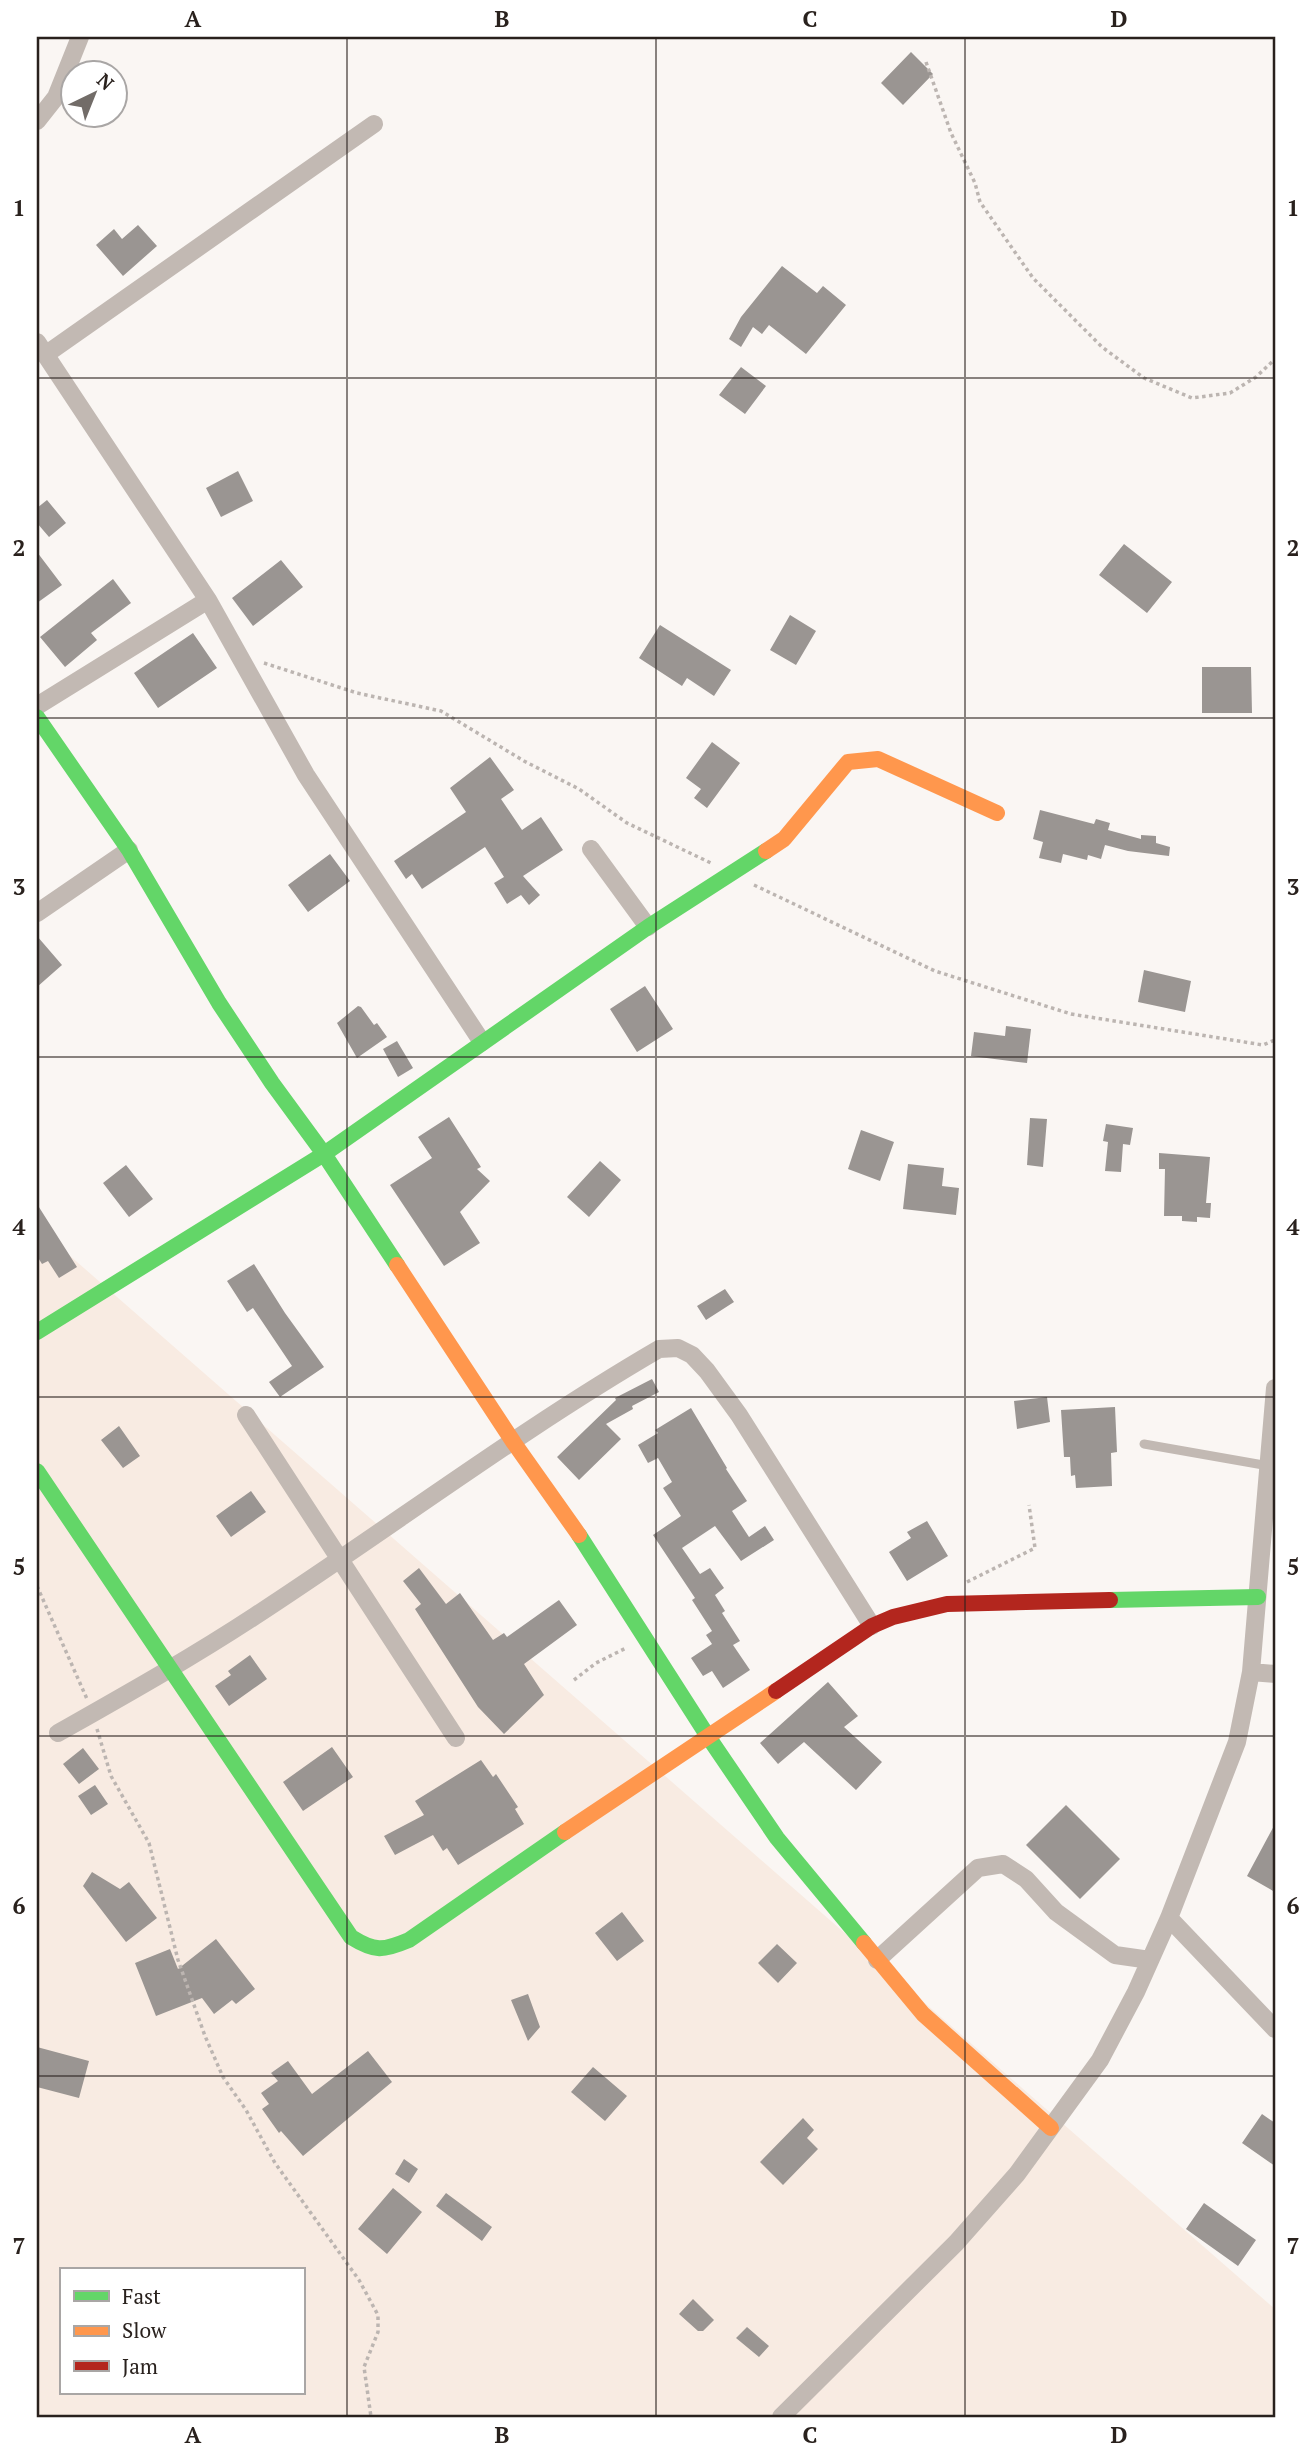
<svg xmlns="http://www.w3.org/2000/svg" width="1312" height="2454" font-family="'PT Serif',serif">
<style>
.built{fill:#f8ebe2;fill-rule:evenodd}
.building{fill:#9a9592}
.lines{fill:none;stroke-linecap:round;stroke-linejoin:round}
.path{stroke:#bcb5b1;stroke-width:3.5;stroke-dasharray:3.5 3.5;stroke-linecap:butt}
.lane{stroke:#c2b9b3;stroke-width:9}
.street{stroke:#c2b9b3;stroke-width:18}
.fast{stroke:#63d668;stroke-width:16}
.slow{stroke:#ff974d;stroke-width:16}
.jam{stroke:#b3261e;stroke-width:16}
.grid{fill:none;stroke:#29211d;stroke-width:2;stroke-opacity:0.55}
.neatline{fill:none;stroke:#29211d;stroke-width:2.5}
.grid-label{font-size:23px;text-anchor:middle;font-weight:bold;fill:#29211d}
</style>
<rect width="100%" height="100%" fill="#faf6f3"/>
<path class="built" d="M37,1227L1275,2309V2417H37ZM61,2270H303V2393H61Z"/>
<path class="building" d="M911,52L933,74L903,105L881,83Z
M138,225L157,246L123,276L96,245L114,229L122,239Z
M782,266L817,293L823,286L846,305L806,354L769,325L762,334L753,327L741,347L729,339L741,317Z
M741,367L766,386L745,414L719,395Z
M238,471L253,501L221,517L206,488Z
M47,500L66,523L49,537L37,523V508Z
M1124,544L1172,582L1147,613L1099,575Z
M37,552L62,585L37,603Z
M281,560L303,587L253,626L232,598Z
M113,579L131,603L91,633L97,640L65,667L40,637Z
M790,615L816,631L796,665L770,650Z
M660,625L731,670L714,696L687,678L682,686L639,658Z
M193,633L217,668L158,708L134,673Z
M1202,667H1251L1252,713H1202Z
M712,742L740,763L707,808L694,798L701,789L686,778Z
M490,757L514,790L501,799L522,830L541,817L563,850L523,876L540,895L529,905L521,895L507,904L494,883L504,877L485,847L422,889L412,874L406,879L394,861L466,812L450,788Z
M1040,810L1094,824L1096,819L1110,823L1108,830L1141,839V835L1156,836V843L1170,847L1169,856L1128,851L1105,845L1101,859L1088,855L1087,860L1063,854L1061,863L1039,858L1043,842L1033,839Z
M330,854L350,881L308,912L288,885Z
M37,936L62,965L37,987Z
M1144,970L1191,981L1185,1012L1138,1002Z
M645,986L673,1029L637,1052L610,1009Z
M358,1006L361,1007L374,1025L377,1023L387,1037L357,1058L337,1023Z
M1006,1026L1031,1029L1027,1063L971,1056L974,1032L1005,1036Z
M397,1041L413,1068L398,1077L383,1049Z
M449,1117L481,1167L477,1169L490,1181L460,1212L480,1243L444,1266L390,1185L432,1158L418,1137Z
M1030,1118L1047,1119L1043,1167L1027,1165Z
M1106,1124L1133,1128L1130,1145L1123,1144L1121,1172L1105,1171L1108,1142L1103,1141Z
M861,1130L894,1142L880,1181L848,1169Z
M1159,1153L1210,1157L1206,1203H1211L1210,1218L1197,1217V1222L1182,1221V1216H1164L1165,1169H1159Z
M600,1161L621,1180L589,1217L567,1197Z
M908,1164L944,1168L942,1186L959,1188L956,1215L903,1209Z
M126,1165L153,1199L129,1217L103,1183Z
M37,1204L77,1267L59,1278L48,1261L42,1264L37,1256Z
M254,1264L285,1313L324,1367L280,1397L269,1382L292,1366L253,1308L247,1312L227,1281Z
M725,1289L734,1302L706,1320L697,1306Z
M652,1379L659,1392L632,1406L633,1409L606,1424L621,1439L579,1480L557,1457L616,1400L615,1398Z
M1047,1397L1050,1422L1017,1429L1014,1401Z
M1115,1407L1117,1452L1111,1453L1112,1486L1076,1488L1075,1475L1071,1476L1070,1457H1064L1061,1410Z
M691,1408L727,1468L726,1469L747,1501L732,1511L749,1537L765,1526L774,1540L741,1561L715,1526L682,1548L700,1574L710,1568L724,1588L715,1595L725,1611L722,1613L740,1641L733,1645L750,1670L723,1688L712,1671L703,1676L691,1658L712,1644L706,1635L712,1631L692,1600L695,1598L653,1535L681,1516L663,1488L672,1482L658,1458L648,1463L638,1445L658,1433L655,1430Z
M119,1426L140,1456L123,1468L101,1440Z
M251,1491L266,1512L231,1537L216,1516Z
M927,1521L948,1556L907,1581L889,1552L911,1538L907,1532Z
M419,1568L446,1604L460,1593L493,1640L504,1633L507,1637L559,1600L577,1625L524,1664L544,1695L504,1734L478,1707L415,1609L421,1604L403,1581Z
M250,1655L267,1679L229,1706L215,1686L231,1675L228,1671Z
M828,1682L858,1716L844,1727L882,1762L856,1790L804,1742L778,1764L760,1743Z
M332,1747L353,1777L303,1811L283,1782Z
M83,1748L99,1769L79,1784L63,1764Z
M481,1760L493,1777L496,1774L518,1807L515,1809L524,1824L458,1865L447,1848L443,1851L433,1835L395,1855L384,1836L424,1815L415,1801Z
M95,1785L108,1804L91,1815L78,1796Z
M1066,1805L1120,1859L1080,1899L1026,1845Z
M1275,1824V1892L1247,1876Z
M92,1872L120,1889L129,1882L157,1918L126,1942L83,1886Z
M622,1912L644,1941L617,1961L595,1933Z
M216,1939L255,1989L236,2004L232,2000L214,2014L202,1998L156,2016L135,1963L170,1949L178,1969Z
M777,1944L797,1963L778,1983L758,1963Z
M528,1994L540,2027L528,2041L511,2000Z
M37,2047L89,2061L79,2098L37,2087Z
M368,2051L392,2082L303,2156L281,2131L279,2133L262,2109L269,2104L261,2093L278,2081L271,2073L288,2061L312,2094Z
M593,2067L627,2096L605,2121L571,2092Z
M1262,2114L1275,2123V2166L1242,2143Z
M803,2118L814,2130L807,2138L818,2149L783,2185L760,2162Z
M404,2159L418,2169L409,2183L395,2174Z
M393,2188L422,2212L387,2254L358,2229Z
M446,2193L492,2227L482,2241L436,2206Z
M1204,2203L1256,2240L1238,2266L1186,2229Z
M693,2299L714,2320L703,2331H698L679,2314Z
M747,2327L769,2346L759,2357L736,2338Z"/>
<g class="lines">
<path class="path" d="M926,62L951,133L975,183L980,202L1033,278L1102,347L1144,378L1192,398L1230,393L1256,377L1275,359
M264,663L357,693L441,711L524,761L579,789L627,823L713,864
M754,885L935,971L1071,1014L1263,1045L1275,1040
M967,1582L1035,1548L1029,1505
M37,1586L87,1699
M574,1680L596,1663L626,1648
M97,1729L111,1776L149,1843L178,1960L205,2036L223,2077L246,2110L275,2163L359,2280L378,2315V2332L364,2367L371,2417"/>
<path class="lane" d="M1144,1444L1269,1466"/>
<path class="street" d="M37,121L56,97L80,37
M37,342L208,600L306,775L482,1042
M45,355L374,124
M37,706L208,600
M591,849L648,927
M37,913L129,850
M246,1415L456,1738
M1251,1672L1275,1674
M58,1733C125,1695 191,1658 255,1616C390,1528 520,1430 659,1349L678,1348L692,1355L707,1371L739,1415L872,1626
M1169,1918L1275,2029
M877,1960L978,1868L1003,1864L1026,1879L1056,1912L1115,1955L1150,1960
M781,2417L956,2243L1017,2174L1100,2060L1136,1992L1169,1918L1237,1742L1251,1672L1275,1388"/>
<path class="fast" d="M37,717L129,850L219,1003L272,1083L324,1154L397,1265
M37,1332L324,1154L648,927L766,851
M37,1471L351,1937C375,1952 383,1951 409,1940L565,1832
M579,1535L707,1735L777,1838L864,1943
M1110,1600L1258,1597"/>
<path class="slow" d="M766,851L784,839L848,762L878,759L997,813
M397,1265L514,1443L579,1535
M565,1832L776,1691
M864,1943L923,2014L1051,2128"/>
<path class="jam" d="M776,1691L872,1626L893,1617L947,1604L1110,1600"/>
</g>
<path class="grid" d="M347,37V2417M656,37V2417M965,37V2417M37,378H1275M37,718H1275M37,1057H1275M37,1397H1275M37,1736H1275M37,2076H1275"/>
<rect width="1312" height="2454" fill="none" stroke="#ffffff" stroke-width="77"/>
<rect x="60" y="2268" width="245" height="126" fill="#ffffff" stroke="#a9a6a5" stroke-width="2"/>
<rect x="74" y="2291" width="35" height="10" fill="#63d668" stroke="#a9a6a5" stroke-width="2"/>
<text x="122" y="2304" font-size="21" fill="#29211d">Fast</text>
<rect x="74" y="2326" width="35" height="10" fill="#ff974d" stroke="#a9a6a5" stroke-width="2"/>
<text x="122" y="2338" font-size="21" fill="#29211d">Slow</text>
<rect x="74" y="2361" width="35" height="10" fill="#b3261e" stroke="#a9a6a5" stroke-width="2"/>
<text x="122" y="2374" font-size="21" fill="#29211d">Jam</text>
<g transform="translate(94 94) rotate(43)"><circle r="33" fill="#ffffff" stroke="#a9a6a5" stroke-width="2"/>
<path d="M0-5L12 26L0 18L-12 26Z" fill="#726c68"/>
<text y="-10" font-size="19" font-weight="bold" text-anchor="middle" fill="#29211d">N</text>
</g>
<rect x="38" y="38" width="1236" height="2378" class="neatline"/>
<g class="grid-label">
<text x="193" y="27">A</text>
<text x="502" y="27">B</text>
<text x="810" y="27">C</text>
<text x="1119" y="27">D</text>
<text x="19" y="216">1</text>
<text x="1293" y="216">1</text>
<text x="19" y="556">2</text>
<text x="1293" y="556">2</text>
<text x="19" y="895">3</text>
<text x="1293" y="895">3</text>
<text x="19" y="1235">4</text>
<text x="1293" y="1235">4</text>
<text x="19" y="1575">5</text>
<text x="1293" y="1575">5</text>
<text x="19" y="1914">6</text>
<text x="1293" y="1914">6</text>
<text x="19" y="2254">7</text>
<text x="1293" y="2254">7</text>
<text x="193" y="2443">A</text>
<text x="502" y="2443">B</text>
<text x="810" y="2443">C</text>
<text x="1119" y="2443">D</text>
</g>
</svg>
